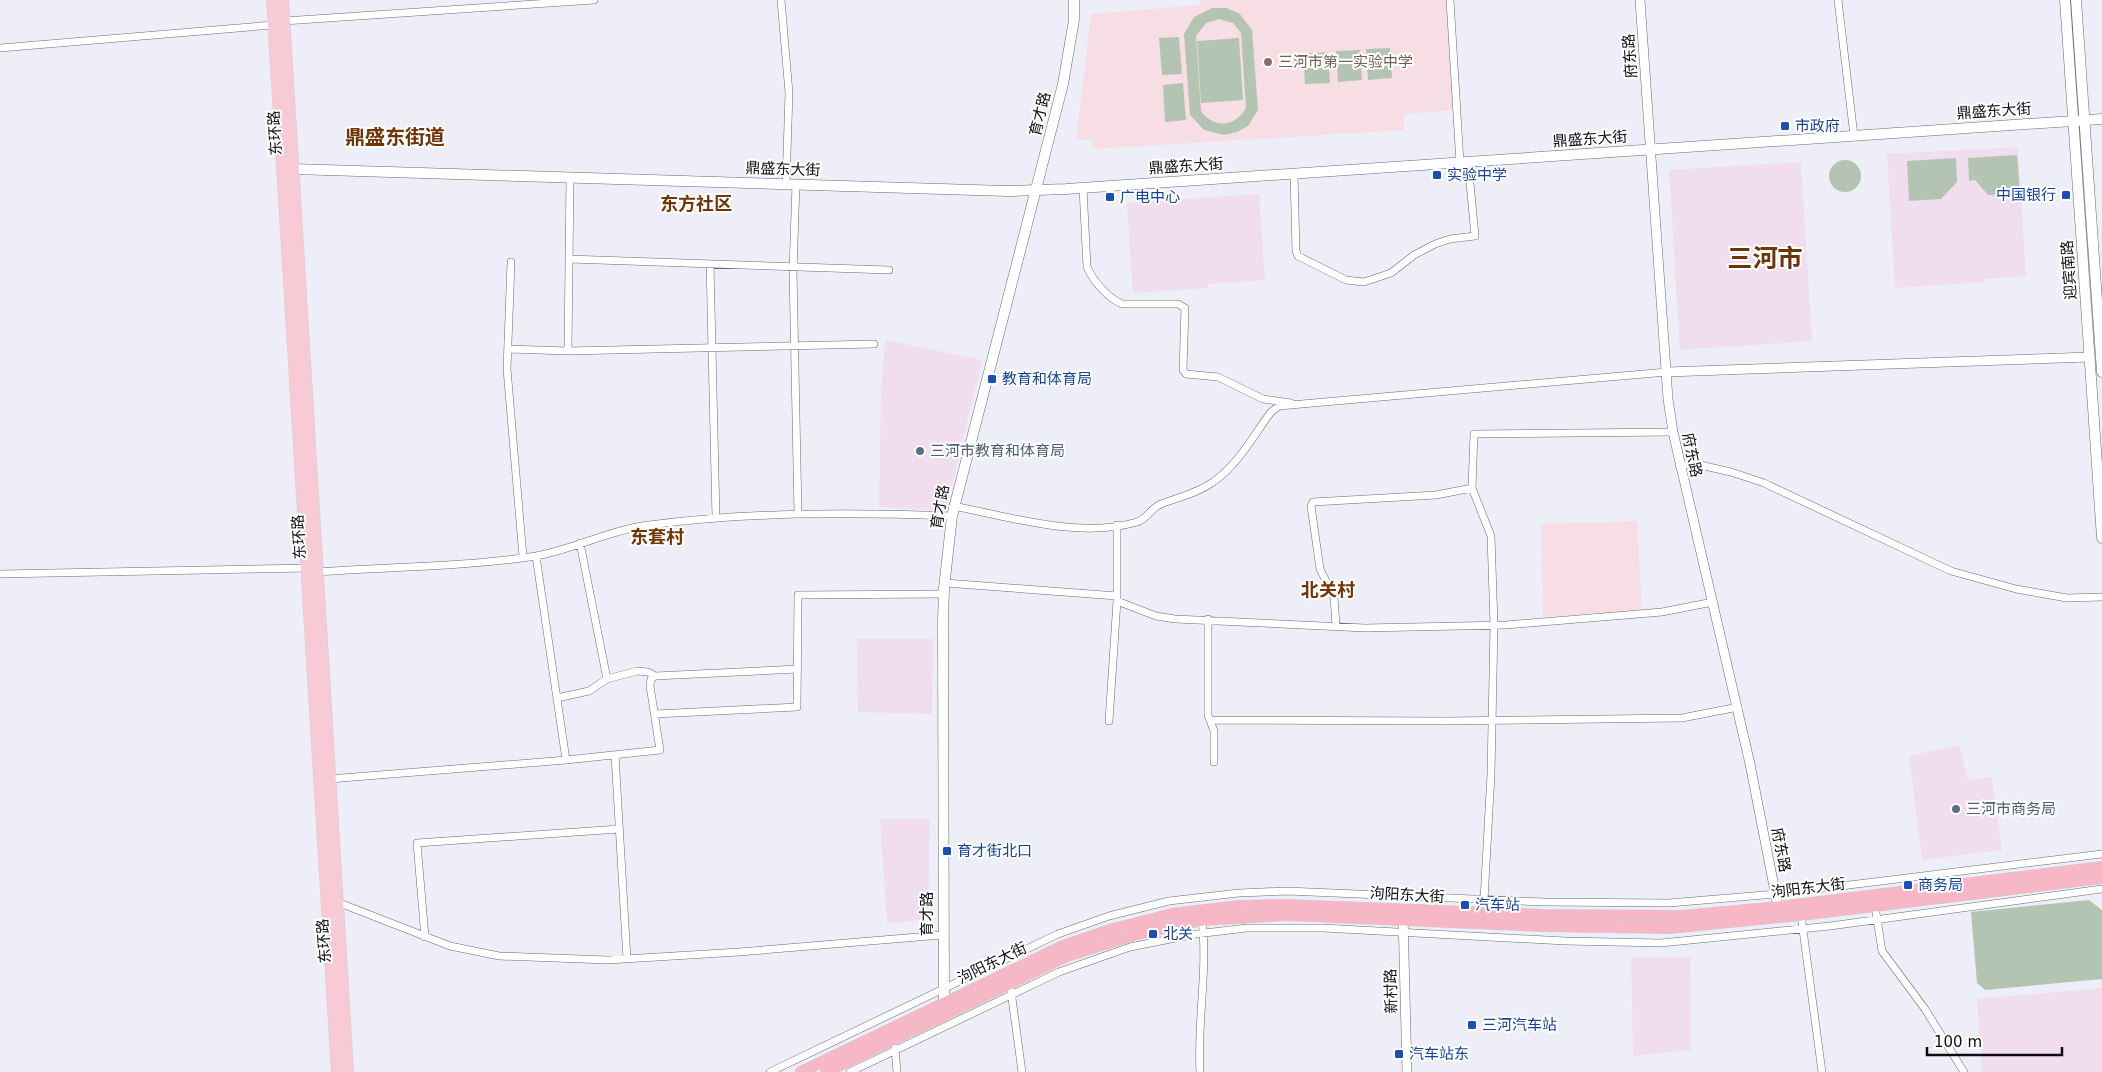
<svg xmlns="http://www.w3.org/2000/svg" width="2102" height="1072" font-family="'DejaVu Sans','Noto Sans SC',sans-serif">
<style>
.commercial{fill:#f0deef}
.education{fill:#f7dde4}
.green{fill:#b3c5b2;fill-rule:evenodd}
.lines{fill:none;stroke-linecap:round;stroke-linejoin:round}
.minor-casing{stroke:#696a71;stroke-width:8}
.tertiary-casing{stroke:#696a71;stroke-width:10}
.secondary-casing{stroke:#696a71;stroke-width:11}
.primary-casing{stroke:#cfcfcf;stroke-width:12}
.trunk-casing{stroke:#cfcfcf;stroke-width:12}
.minor{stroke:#fff;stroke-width:7}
.tertiary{stroke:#fff;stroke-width:9}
.secondary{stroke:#fff;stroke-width:10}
.primary{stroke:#f8cad5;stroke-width:11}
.trunk{stroke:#f6b8c7;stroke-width:11}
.education-dot{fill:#8d6e63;stroke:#fff;stroke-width:2}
.transit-dot{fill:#1a4fb4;stroke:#fff;stroke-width:2}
.service-dot{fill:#5c6f8a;stroke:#fff;stroke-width:2}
.labels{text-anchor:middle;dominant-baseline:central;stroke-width:4;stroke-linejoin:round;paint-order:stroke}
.street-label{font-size:15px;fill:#0e0e11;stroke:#fff}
.education-label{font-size:15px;fill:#785e54;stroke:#fff;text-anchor:start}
.transit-label{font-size:15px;fill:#164399;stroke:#fff;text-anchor:start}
.service-label{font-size:15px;fill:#4e5e75;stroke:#fff;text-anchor:start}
.quarter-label{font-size:18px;font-weight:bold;fill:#703406;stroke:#fff}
.district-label{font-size:20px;font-weight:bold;fill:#703406;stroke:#fff}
.town-label{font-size:25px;font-weight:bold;fill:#703406;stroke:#fff}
</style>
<rect width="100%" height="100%" fill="#edeef7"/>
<path class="commercial" d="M2018,147L2026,276L1985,279V282L1895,288L1887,154Z
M1801,162L1812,341L1680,350L1669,170Z
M1259,194L1265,280L1208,284V288L1133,293L1127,203Z
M885,340L982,360L946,511L879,507L881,395Z
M857,639H933L932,714L858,712Z
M1959,745L1968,780L1992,777L2002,850L1922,860L1909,756Z
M930,818L928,919L887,923L880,819Z
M1690,957L1691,1050L1633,1056L1631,958Z
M2102,988V1072H1982L1977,999Z"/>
<path class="education" d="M1200,0H1447L1454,110L1404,114V130L1093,149V140H1076L1091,14L1200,5Z
M1637,521L1642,610L1543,617L1541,524Z"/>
<path class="green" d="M1212,8H1226L1239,13L1252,30L1258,110L1248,126L1237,132L1224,135L1204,130L1190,115L1184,34L1194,17ZM1219,19L1233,23L1241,33L1246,108C1236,127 1213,129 1201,111L1196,36L1206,23Z
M1179,37L1182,74L1162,75L1159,38Z
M1239,38L1243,100L1201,103L1197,41Z
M1390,48L1392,78L1368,80L1366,49Z
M1360,50L1362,80L1338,82L1336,51Z
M1328,52L1330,83L1305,84L1303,54Z
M1183,83L1186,120L1165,122L1163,85Z
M2017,155L2020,193L1988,195L1975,180L1969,181L1968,158Z
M1956,158L1957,182L1941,199L1909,201L1907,161Z
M1829 176a16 16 0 1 1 32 0a16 16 0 1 1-32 0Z
M2089,900L2102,910V979L1985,990L1977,983L1971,912Z"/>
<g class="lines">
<defs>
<path id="minor" d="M781,0L789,93L786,184
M1450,0L1460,163
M1838,0L1854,136
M284,21L594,0
M0,48L273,25
M1294,174L1296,251L1298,256L1346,280L1364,282L1391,273L1414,255L1435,244L1450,239L1475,236L1468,162
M796,184L793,271L798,513
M1083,188L1087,267C1093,281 1108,298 1122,304H1178L1185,308L1183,370L1186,374L1218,377L1263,399L1291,403
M569,259L889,270
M511,262L507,369L523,557
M710,264L716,518
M509,349L568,351L874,344
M568,351L570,177
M1679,465H1700L1731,472L1764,483L1951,571L2016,589L2067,598L2102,597
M953,506C1011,517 1079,539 1137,522C1147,519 1151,508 1161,504C1179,497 1198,493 1213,482C1237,466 1254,435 1271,412L1279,406L1667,372
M580,543L607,679
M536,556L566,760
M316,572C389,567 463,567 536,556C574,549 610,530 649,525C750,512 850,512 952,516
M0,574L308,568
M945,583L1117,596
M1117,601L1156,616L1175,619L1365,628L1506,625L1662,612L1713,602
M1208,619V715L1214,731V762
M1336,626L1334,597L1320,569L1311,506L1313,502L1436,495L1472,488
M557,698L589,691L607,679L637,671L648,672L655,676
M655,714L797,707L798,595L944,594
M1210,720L1446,721L1682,718L1738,707
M1109,721L1117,601V525
M615,755L627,959
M329,779L566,760L660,750L650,686L651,679L655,676L798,669
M1484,900L1491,774L1494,625L1491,536L1472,488L1474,434L1673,432
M337,902L450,946L499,956L608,960L739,952L942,935
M1875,906L1882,951L1925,1009L1964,1072
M1801,915L1822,1072
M425,937L417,843L619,829
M1011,991L1022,1072
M895,1048L897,1072
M770,1072L1058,934L1109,916L1169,901L1239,893L1287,891L1544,902L1669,903L1776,894L2102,854
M850,1072L1059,972L1130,947L1196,934L1247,928H1323L1565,941L1661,943L1830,926L2102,889
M1200,1072C1197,1021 1208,971 1202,920"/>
<path id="tertiary" d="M1640,0L1668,399L1673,432L1750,764L1778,907
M1667,372L2090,357
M1403,915L1407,1072"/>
<path id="secondary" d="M2065,0L2102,538
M2076,0L2102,372
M293,169L1007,191L1066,189L2102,119
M944,1003L943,622L944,588L952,516L1063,84L1074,20V0"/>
<path id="primary" d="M272,0L337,1072
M283,0L348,1072"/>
<path id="trunk" d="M801,1072L1063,946L1113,929L1172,914L1239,906L1287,905L1543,915L1682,916L1778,907L2102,867
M826,1072L1067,956L1137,934L1202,920L1287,915L1543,926L1670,928L1801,915L2102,878"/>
</defs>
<use href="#minor" class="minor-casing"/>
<use href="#tertiary" class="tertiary-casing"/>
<use href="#secondary" class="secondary-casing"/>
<use href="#primary" class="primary-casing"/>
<use href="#trunk" class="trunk-casing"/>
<use href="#minor" class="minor"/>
<use href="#tertiary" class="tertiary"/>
<use href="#secondary" class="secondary"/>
<use href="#primary" class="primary"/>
<use href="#trunk" class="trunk"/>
</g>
<circle class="education-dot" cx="1268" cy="62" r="5"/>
<g class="transit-dot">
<rect x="1780" y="121" width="10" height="10" rx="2.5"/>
<rect x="1432" y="170" width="10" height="10" rx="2.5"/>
<rect x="2061" y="190" width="10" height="10" rx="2.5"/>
<rect x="1105" y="192" width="10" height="10" rx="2.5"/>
<rect x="987" y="374" width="10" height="10" rx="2.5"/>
<rect x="942" y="846" width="10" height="10" rx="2.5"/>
<rect x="1903" y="880" width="10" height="10" rx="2.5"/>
<rect x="1460" y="900" width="10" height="10" rx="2.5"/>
<rect x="1148" y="929" width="10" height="10" rx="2.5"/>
<rect x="1467" y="1020" width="10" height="10" rx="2.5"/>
<rect x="1394" y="1049" width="10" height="10" rx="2.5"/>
</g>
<g class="service-dot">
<circle cx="920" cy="451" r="5"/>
<circle cx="1956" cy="809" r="5"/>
</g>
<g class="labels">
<g class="street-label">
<text transform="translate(1630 56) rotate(-94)">府东路</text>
<text transform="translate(1994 111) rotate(-4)">鼎盛东大街</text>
<text transform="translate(1040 114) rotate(-76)">育才路</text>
<text transform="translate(275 133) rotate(-93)">东环路</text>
<text transform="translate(1590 139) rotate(-4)">鼎盛东大街</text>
<text transform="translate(1186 166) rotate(-4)">鼎盛东大街</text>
<text transform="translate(783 169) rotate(2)">鼎盛东大街</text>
<text transform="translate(2069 270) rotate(-94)">迎宾南路</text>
<text transform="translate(1692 455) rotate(78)">府东路</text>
<text transform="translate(940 507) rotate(-80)">育才路</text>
<text transform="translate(299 537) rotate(-93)">东环路</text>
<text transform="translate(1781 850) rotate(79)">府东路</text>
<text transform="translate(1808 888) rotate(-7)">泃阳东大街</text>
<text transform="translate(1407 895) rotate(3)">泃阳东大街</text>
<text transform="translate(927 914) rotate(-90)">育才路</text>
<text transform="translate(324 941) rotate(-94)">东环路</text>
<text transform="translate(992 963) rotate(-26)">泃阳东大街</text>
<text transform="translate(1391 991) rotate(-91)">新村路</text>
</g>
<g class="education-label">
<text x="1278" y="62">三河市第一实验中学</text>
</g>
<g class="transit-label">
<text x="1795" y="126">市政府</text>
<text x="1447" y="175">实验中学</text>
<text x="2056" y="195" text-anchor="end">中国银行</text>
<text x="1120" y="197">广电中心</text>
<text x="1002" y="379">教育和体育局</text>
<text x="957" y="851">育才街北口</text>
<text x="1918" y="885">商务局</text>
<text x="1475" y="905">汽车站</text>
<text x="1163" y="934">北关</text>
<text x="1482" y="1025">三河汽车站</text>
<text x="1409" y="1054">汽车站东</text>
</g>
<g class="service-label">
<text x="930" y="451">三河市教育和体育局</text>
<text x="1966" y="809">三河市商务局</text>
</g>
<g class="quarter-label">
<text x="696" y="203">东方社区</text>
<text x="657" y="536">东套村</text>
<text x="1328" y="589">北关村</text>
</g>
<g class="district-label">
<text x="395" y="137">鼎盛东街道</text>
</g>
<g class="town-label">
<text x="1765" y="258">三河市</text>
</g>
</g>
<path d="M1927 1047v8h135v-8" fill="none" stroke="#0e0e11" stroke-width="2.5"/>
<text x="1934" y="1047" font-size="15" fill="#0e0e11" stroke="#ffffff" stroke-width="4" paint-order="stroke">100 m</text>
</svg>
